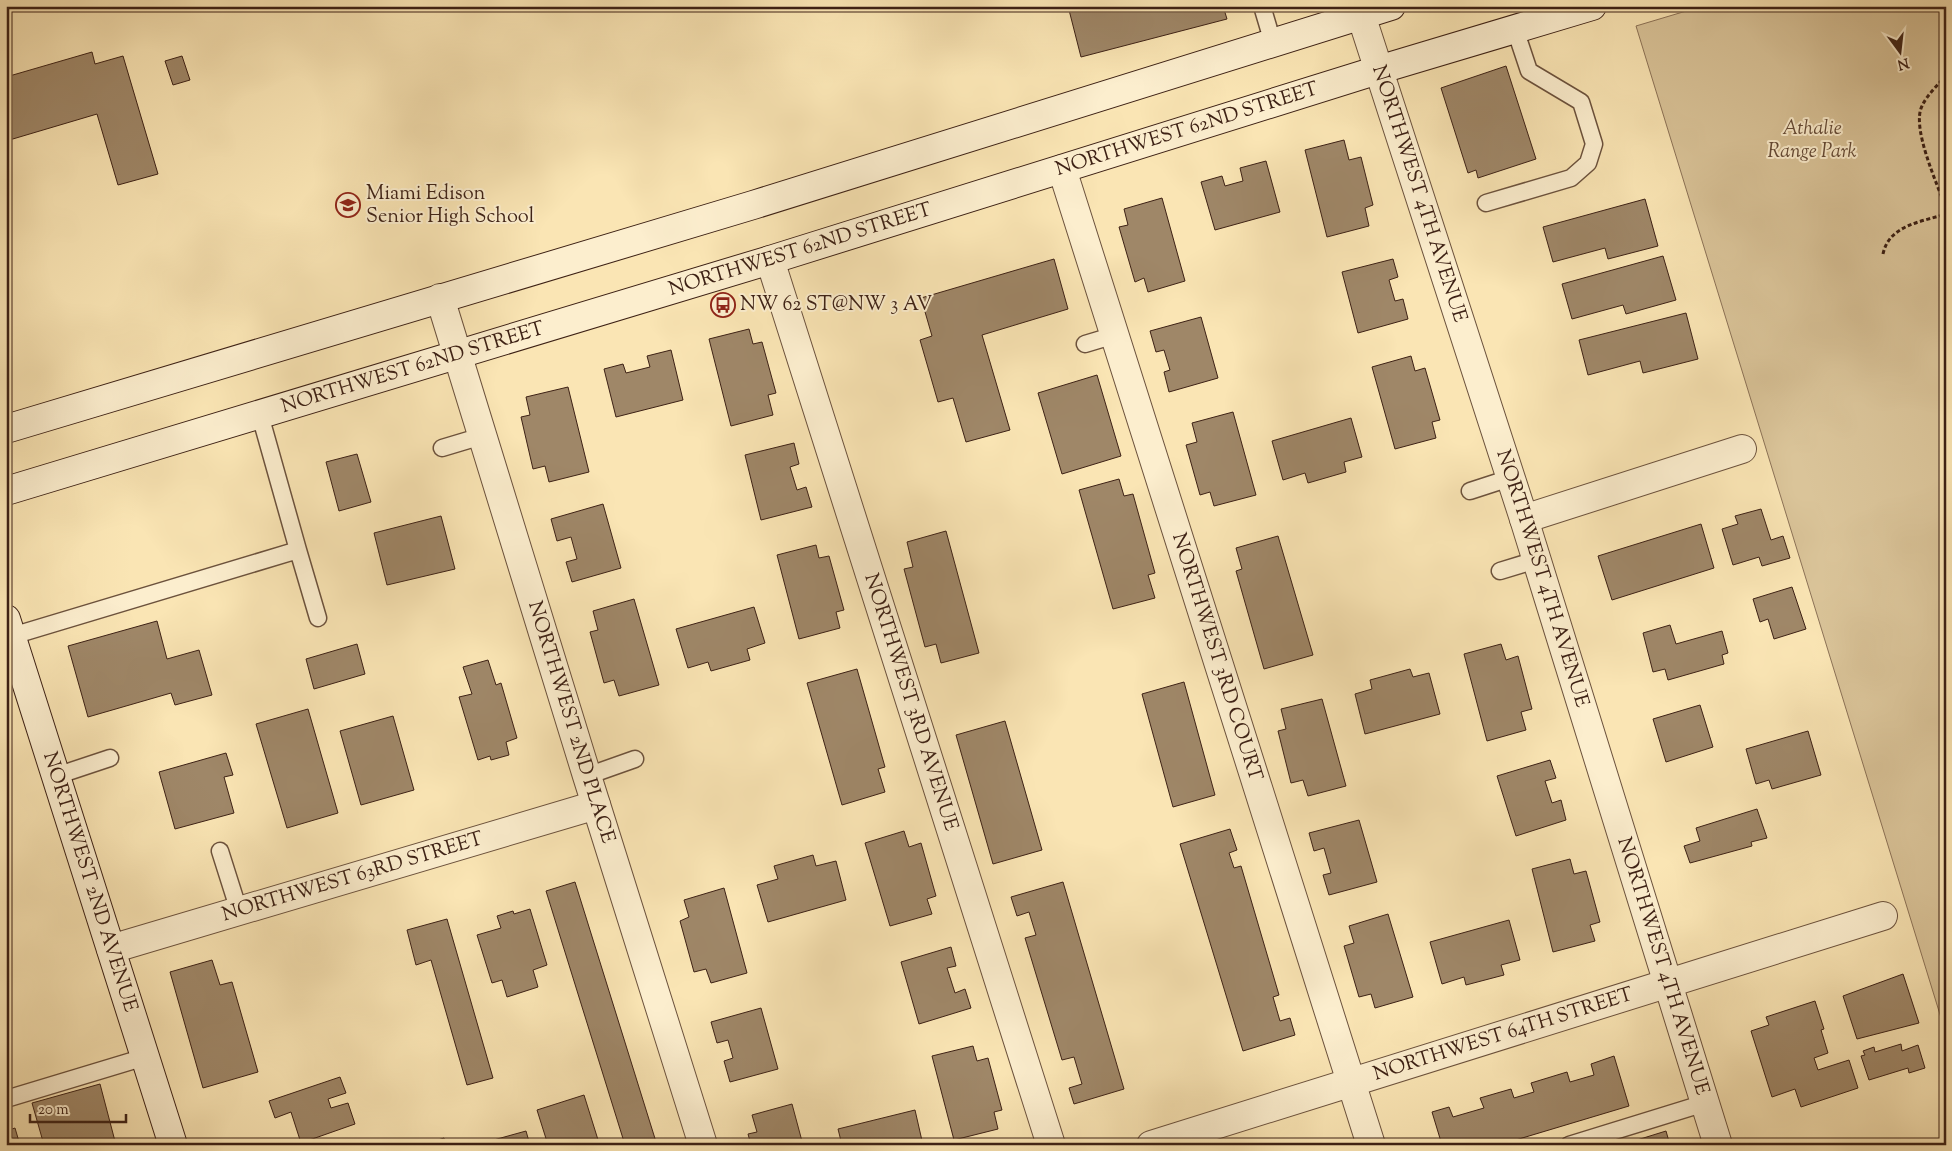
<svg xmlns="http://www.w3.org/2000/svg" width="1952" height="1151" font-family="'Sorts Mill Goudy',serif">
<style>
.green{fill:#dac499;stroke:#8c7257}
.building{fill:#9f8768;stroke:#3d2115}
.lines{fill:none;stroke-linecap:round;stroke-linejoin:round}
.lane-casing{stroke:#6c523d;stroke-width:19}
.street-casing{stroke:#6c523d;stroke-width:30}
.secondary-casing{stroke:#3d2115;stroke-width:30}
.path{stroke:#3d2115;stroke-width:3;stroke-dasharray:4 2.5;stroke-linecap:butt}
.lane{stroke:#fceece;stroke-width:16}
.street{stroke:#fceece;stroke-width:28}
.secondary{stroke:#fceece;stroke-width:28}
.labels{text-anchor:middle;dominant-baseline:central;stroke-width:4;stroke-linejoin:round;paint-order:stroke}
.park-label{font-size:20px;font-style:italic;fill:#644a36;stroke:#fceece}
.street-label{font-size:20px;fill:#3d2115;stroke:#fceece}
.poi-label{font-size:20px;fill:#3d2115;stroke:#fceece;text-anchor:start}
</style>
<rect width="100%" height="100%" fill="#fae5b4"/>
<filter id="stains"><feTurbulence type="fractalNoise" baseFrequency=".004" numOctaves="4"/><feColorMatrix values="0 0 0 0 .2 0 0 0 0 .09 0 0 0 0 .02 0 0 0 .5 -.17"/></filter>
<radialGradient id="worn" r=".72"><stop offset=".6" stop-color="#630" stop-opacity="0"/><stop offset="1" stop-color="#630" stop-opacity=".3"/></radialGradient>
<path class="green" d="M1703,6H1946V1034L1636,26Z"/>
<path class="building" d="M1068,6H1223L1227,19L1081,57Z
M92,52L95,64L123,56L158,174L118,185L97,114L6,141V77Z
M182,56L190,80L173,85L165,61Z
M1506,66L1536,159L1478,178L1476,170L1468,173L1441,88Z
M1344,140L1349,160L1361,157L1373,205L1365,208L1369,226L1327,237L1305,150Z
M1266,161L1280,212L1215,230L1201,182L1222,176L1225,186L1243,181L1240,168Z
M1162,198L1185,281L1148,292L1144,278L1135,282L1119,227L1128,225L1124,209Z
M1645,199L1658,246L1608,259L1605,248L1553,262L1543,227Z
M1663,256L1676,300L1626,314L1623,305L1572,319L1562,284Z
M1054,259L1068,309L982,335L1010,430L966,442L953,398L938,402L920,340L932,336L921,298Z
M1393,259L1398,277L1389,280L1395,301L1403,299L1408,319L1358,333L1342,272Z
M1686,313L1698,359L1643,373L1640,361L1588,375L1579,340Z
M1201,317L1218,378L1169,392L1164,372L1170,370L1164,350L1156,352L1150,331Z
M749,329L753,344L762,342L776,393L768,395L773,415L731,426L709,339Z
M671,350L683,400L616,417L604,369L623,364L626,373L650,367L647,356Z
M1411,356L1415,371L1425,368L1440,420L1432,422L1436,438L1395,449L1372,367Z
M1097,375L1121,456L1062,474L1038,393Z
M568,387L589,472L549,482L545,466L533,469L521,417L530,415L526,397Z
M1233,412L1256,495L1214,506L1210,492L1200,495L1186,445L1197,442L1192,423Z
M1351,418L1362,457L1344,462L1346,472L1308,483L1305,473L1283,480L1272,441Z
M794,443L799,464L790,467L797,490L806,487L812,507L761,520L745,455Z
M357,454L371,502L339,511L326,462Z
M1119,479L1124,496L1133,494L1155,573L1148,575L1155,598L1113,609L1079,490Z
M603,504L621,568L572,582L566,562L577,559L571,537L557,541L551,519Z
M1761,509L1771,540L1783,536L1790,558L1762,566L1759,557L1733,565L1722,529L1738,524L1735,516Z
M441,516L455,569L387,585L374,533Z
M1701,524L1714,568L1612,600L1598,556Z
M946,531L979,653L941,663L936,644L925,647L904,569L913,567L907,542Z
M1278,536L1313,655L1264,669L1236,571L1242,569L1236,548Z
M816,545L819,558L829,556L844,610L836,612L840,628L799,639L777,555Z
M1792,587L1806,629L1774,639L1768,619L1760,622L1753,599Z
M634,599L659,685L619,696L614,680L604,683L590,632L598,630L593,611Z
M754,607L765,643L747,649L750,660L711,671L708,662L688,668L676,629Z
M157,621L167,659L199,650L212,695L175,705L171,693L88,717L68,646Z
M1670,625L1676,644L1722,631L1728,653L1722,655L1724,664L1668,680L1665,669L1653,672L1643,633Z
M357,644L365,674L314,689L306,659Z
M1501,644L1506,660L1518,656L1532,709L1521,712L1526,730L1487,741L1464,654Z
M488,660L496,685L501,683L517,738L506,742L509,755L491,760L490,756L478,760L459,697L472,694L463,667Z
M857,669L885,767L878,769L885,792L842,805L807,683Z
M1410,669L1413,677L1429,673L1440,714L1365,734L1355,694L1372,689L1370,680Z
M1184,682L1215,795L1173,807L1142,694Z
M1322,699L1346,786L1308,796L1303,780L1291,783L1278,731L1286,729L1281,709Z
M1700,705L1713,747L1666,762L1653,719Z
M308,709L338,813L287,828L256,724Z
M393,716L414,790L361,805L340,731Z
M1005,721L1042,850L993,864L956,735Z
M1808,731L1821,775L1772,789L1769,780L1756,784L1746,749Z
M226,753L233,775L224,777L234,813L175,829L159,772Z
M1550,760L1556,778L1545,781L1552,803L1561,800L1566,820L1516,836L1497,776Z
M1757,809L1767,838L1751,842L1752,846L1690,863L1684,846L1700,841L1696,828Z
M1359,820L1377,882L1329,895L1323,875L1331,873L1324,848L1314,851L1309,833Z
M1230,829L1237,850L1229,853L1234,868L1241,866L1279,995L1273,997L1280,1021L1290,1018L1295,1035L1243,1051L1180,844Z
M904,831L909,847L921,843L936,896L927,899L932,914L890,926L865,843Z
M813,855L816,866L836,861L846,900L768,922L757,885L778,879L774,866Z
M1570,859L1574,874L1586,871L1600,922L1590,925L1595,941L1553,952L1532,869Z
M575,882L657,1145H625L546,891Z
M1063,882L1124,1089L1074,1104L1069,1088L1082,1084L1074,1057L1062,1060L1025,938L1036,935L1029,912L1017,916L1011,897Z
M724,888L747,973L711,983L706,969L694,972L680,921L689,917L684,900Z
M530,909L547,965L533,970L538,987L507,997L502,980L492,983L477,935L501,928L497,916L513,911L514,914Z
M1388,914L1413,997L1375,1008L1371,994L1359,997L1344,946L1354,943L1349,926Z
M447,919L493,1078L467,1085L431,960L416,965L407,930Z
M1509,920L1520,960L1501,965L1504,975L1466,985L1464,977L1442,984L1430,942Z
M951,947L956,966L947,968L955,993L965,989L971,1008L919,1024L901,962Z
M212,960L220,985L232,982L258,1072L203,1088L170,972Z
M1903,974L1919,1023L1857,1039L1843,996Z
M1815,1001L1824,1029L1821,1030L1828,1053L1814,1058L1818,1070L1849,1060L1858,1088L1801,1107L1795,1089L1772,1097L1751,1031L1769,1025L1766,1017Z
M761,1008L778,1069L730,1082L724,1061L733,1058L728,1040L717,1043L711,1022Z
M1901,1044L1902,1051L1918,1045L1925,1068L1909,1073L1908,1068L1869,1080L1861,1056L1865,1055L1863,1051L1874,1047L1875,1052Z
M973,1046L977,1061L988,1058L1002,1110L994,1112L998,1129L954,1140L932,1056Z
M1614,1056L1629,1106L1499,1145H1442L1432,1112L1449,1107L1453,1117L1484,1108L1480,1098L1511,1089L1514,1098L1534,1092L1531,1083L1567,1072L1570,1082L1594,1075L1591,1064Z
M340,1077L346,1093L328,1099L331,1108L348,1103L355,1124L301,1143L291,1112L275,1118L269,1101Z
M100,1084L116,1145H44L32,1103Z
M584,1095L599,1143L548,1145L537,1110Z
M792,1104L803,1145H751L748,1134L757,1132L752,1115Z
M915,1110L923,1145H842L838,1129Z
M15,1128L20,1145H6V1131Z
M526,1131L530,1145H491L490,1141Z
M1666,1131L1670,1145H1621Z
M444,1138L446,1145H422Z"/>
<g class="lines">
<defs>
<path id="lane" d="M1262,6L1273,43
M1486,203L1571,178L1588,163L1594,144L1581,102L1529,71L1515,29
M1085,344L1115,335
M442,448L482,436
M1470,491L1510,478
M298,550L318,618
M1500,571L1536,560
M12,636L298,550L260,415
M56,776L110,758
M587,776L635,759
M220,851L239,911
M6,1099L145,1057
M1569,1145L1705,1103"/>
<g id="street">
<path id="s1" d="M1361,15L1524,519L1718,1145"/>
<path id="s2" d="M1062,169L1371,1145"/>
<path id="s3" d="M770,260L1051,1145"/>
<path id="s4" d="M440,298L587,776L703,1145"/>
<path d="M1524,519L1742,449"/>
<path id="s5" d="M111,949L596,805"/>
<path id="s6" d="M1151,1145L1883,916"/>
</g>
<g id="secondary">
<path d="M6,429L753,205L1391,6"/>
<path id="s7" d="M6,491L770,260L1378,70L1592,6"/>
<path id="s8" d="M6,619L173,1145"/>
</g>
</defs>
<use href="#lane" class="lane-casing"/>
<use href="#street" class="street-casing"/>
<use href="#secondary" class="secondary-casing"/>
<path class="path" d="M1946,75C1938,85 1927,95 1922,106C1911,128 1938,185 1946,209
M1883,254C1889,225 1921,222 1946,214
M1946,910V943"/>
<use href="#lane" class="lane"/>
<use href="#street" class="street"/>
<use href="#secondary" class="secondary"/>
</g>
<defs>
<symbol id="school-ring" viewBox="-11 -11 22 22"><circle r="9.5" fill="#fceece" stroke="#8f2418" stroke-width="1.5"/><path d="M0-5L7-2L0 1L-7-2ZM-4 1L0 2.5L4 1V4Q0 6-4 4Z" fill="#8f2418"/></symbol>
<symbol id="bus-ring" viewBox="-11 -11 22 22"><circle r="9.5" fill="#fceece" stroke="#8f2418" stroke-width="1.5"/><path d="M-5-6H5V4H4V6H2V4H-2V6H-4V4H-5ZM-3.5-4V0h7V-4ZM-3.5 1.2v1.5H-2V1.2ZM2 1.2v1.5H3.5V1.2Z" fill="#8f2418"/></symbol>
</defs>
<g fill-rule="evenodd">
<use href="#school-ring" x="334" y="191" width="28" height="28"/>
<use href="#bus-ring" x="709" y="291" width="28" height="28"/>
</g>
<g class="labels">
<g class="park-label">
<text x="1812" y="129">Athalie<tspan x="1812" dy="23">Range Park</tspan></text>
</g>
<g class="street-label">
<text stroke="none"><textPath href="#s7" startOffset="1235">NORTHWEST 62ND STREET</textPath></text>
<text stroke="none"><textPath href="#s1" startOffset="188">NORTHWEST 4TH AVENUE</textPath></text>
<text stroke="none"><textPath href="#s7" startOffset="830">NORTHWEST 62ND STREET</textPath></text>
<text stroke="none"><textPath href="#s7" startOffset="425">NORTHWEST 62ND STREET</textPath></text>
<text stroke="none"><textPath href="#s1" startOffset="592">NORTHWEST 4TH AVENUE</textPath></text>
<text stroke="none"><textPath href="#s2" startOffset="512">NORTHWEST 3RD COURT</textPath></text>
<text stroke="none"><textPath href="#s3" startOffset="464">NORTHWEST 3RD AVENUE</textPath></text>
<text stroke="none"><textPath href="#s4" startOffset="444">NORTHWEST 2ND PLACE</textPath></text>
<text stroke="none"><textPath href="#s5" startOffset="252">NORTHWEST 63RD STREET</textPath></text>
<text stroke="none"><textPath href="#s8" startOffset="276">NORTHWEST 2ND AVENUE</textPath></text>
<text stroke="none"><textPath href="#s1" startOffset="998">NORTHWEST 4TH AVENUE</textPath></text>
<text stroke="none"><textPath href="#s6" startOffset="369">NORTHWEST 64TH STREET</textPath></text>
</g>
<g class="poi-label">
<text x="366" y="194">Miami Edison<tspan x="366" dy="23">Senior High School</tspan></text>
<text x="740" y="305">NW 62 ST@NW 3 AV</text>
</g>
</g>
<rect width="1952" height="1151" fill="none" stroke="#fae5b4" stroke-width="25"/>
<rect x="8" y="8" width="1937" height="1136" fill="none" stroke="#3d2115" stroke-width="2.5"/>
<rect x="12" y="12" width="1927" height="1126" fill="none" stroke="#3d2115"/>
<g transform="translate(1900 52) rotate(165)" stroke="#fceece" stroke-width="4" paint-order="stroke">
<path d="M0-4L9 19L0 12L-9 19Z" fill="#3d2115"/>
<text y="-8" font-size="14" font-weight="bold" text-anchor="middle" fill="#3d2115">N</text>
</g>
<path d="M30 1114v8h96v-8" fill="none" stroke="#3d2115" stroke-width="2.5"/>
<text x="38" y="1114" font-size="15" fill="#3d2115" stroke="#fceece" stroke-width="4" paint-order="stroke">20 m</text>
<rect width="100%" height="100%" filter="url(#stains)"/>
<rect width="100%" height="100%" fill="url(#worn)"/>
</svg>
